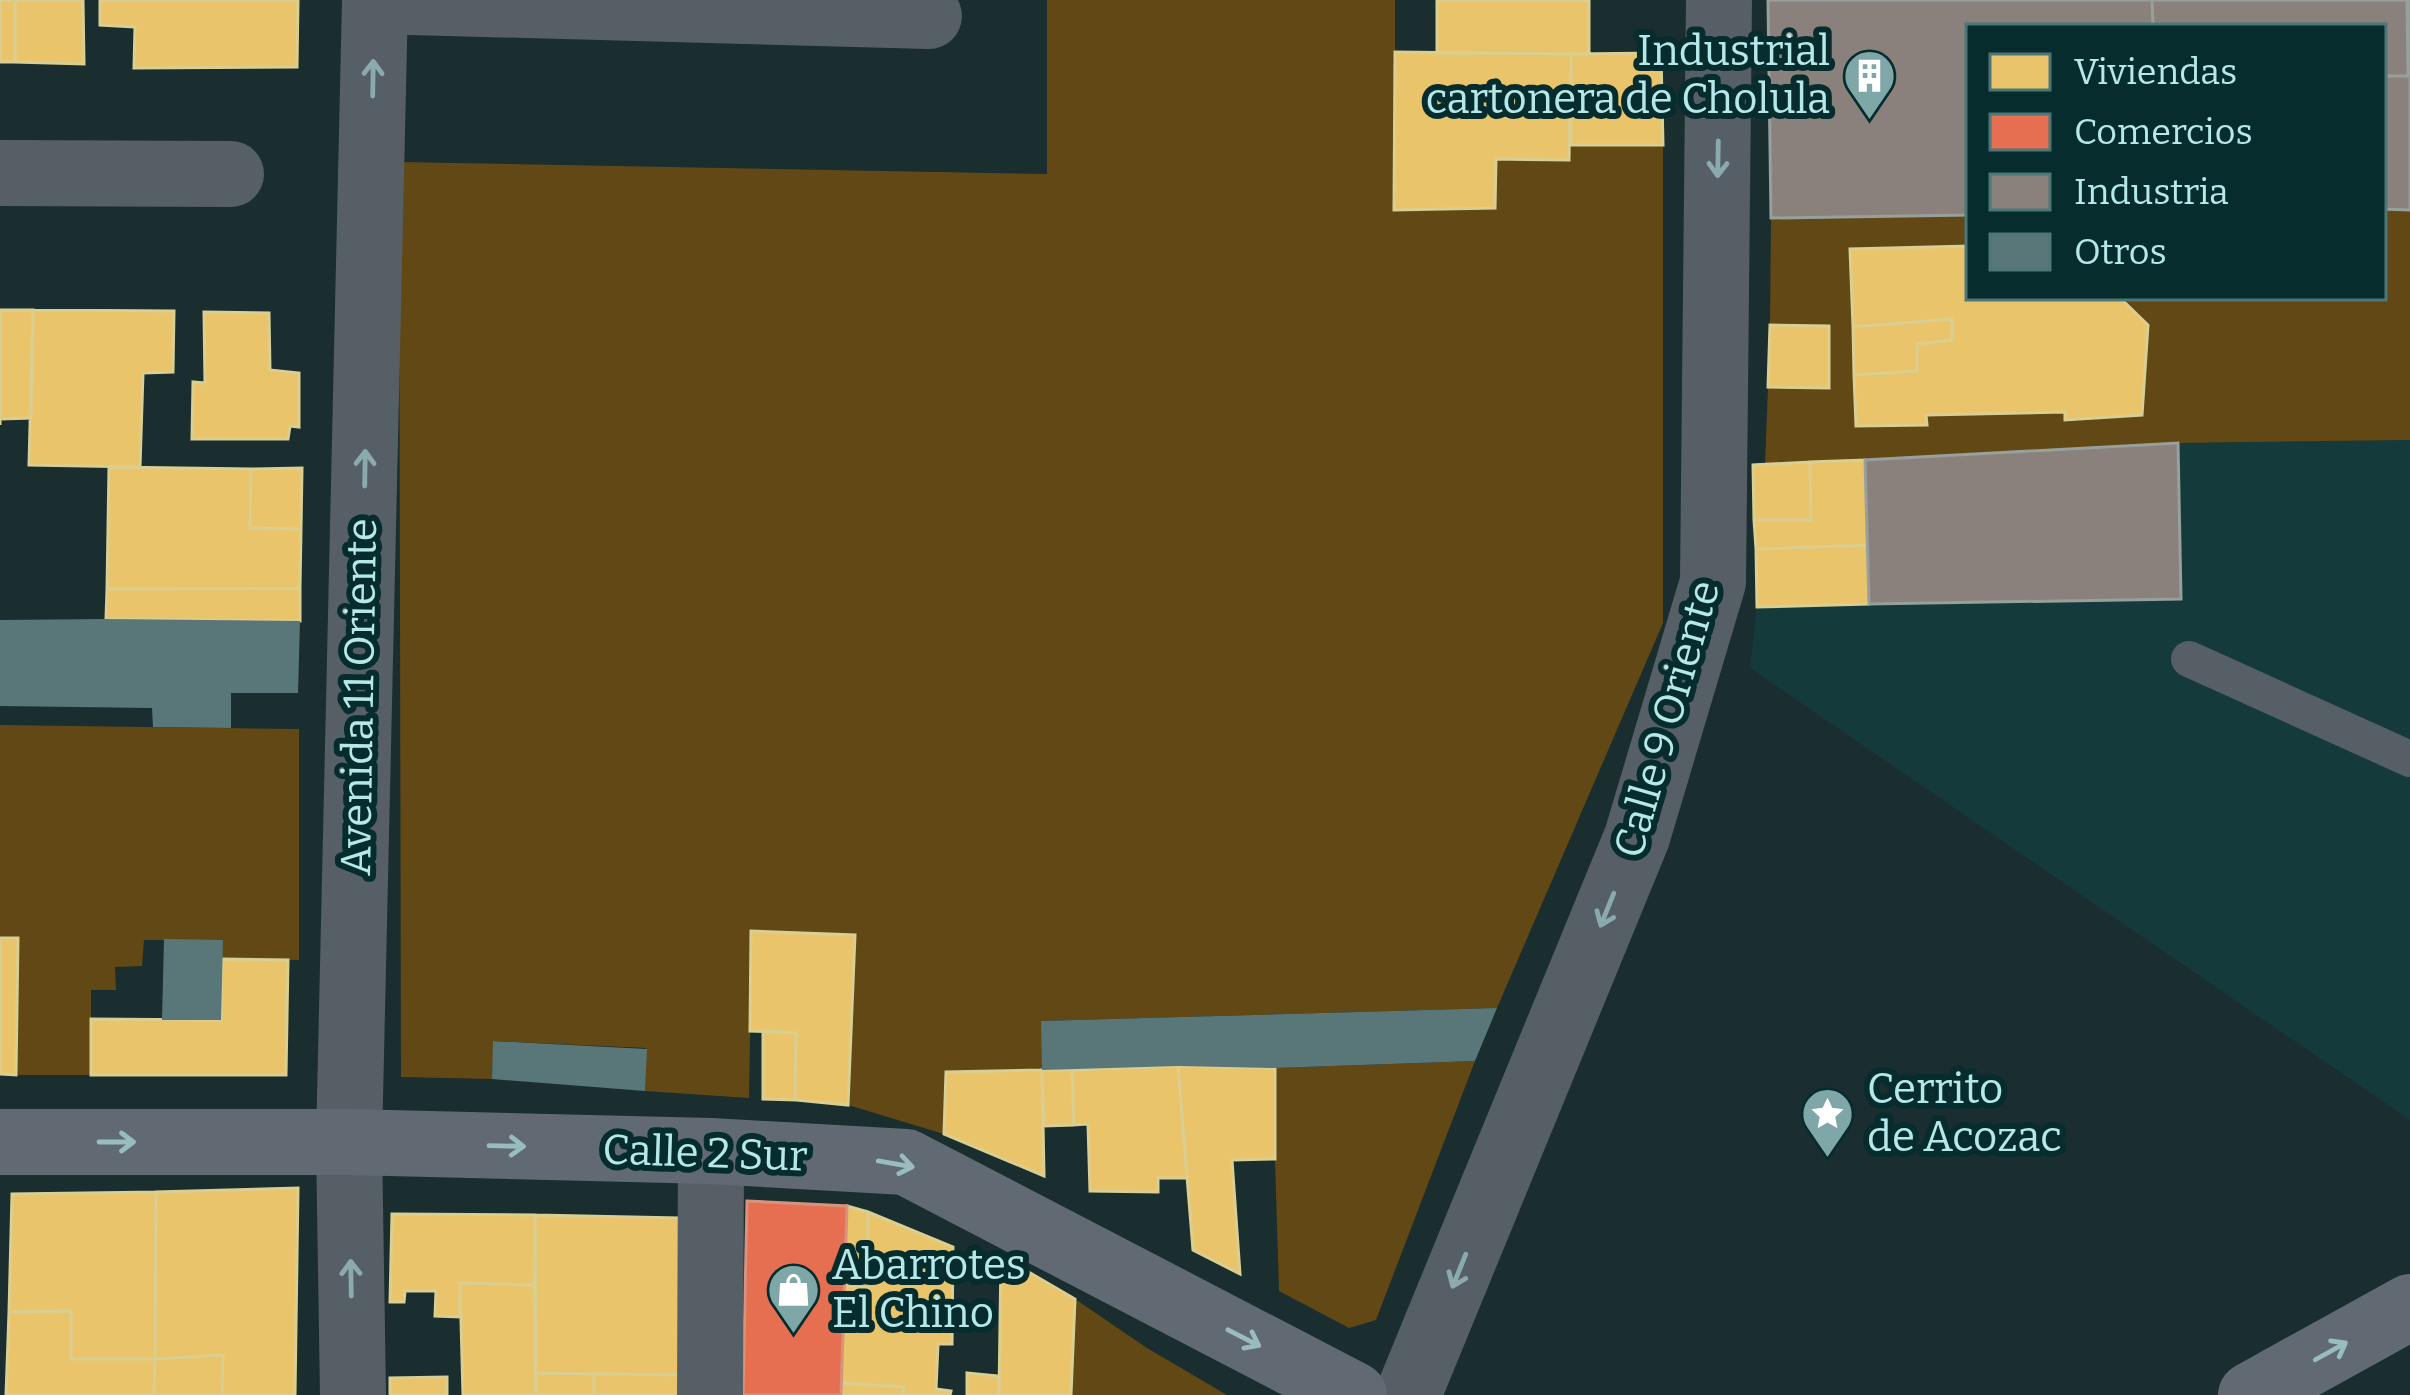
<svg xmlns="http://www.w3.org/2000/svg" width="2410" height="1395" font-family="Bitter,serif">
<style>
.built{fill:#153a3c}
.green{fill:#614815}
.homes{fill:#e9c46a;stroke:#dacf90;stroke-width:3}
.shops{fill:#e76f51;stroke:#d8937f;stroke-width:3}
.industry{fill:#8a817c;stroke:#97a09d;stroke-width:3}
.building{fill:#597778}
.lines{fill:none;stroke-linecap:round;stroke-linejoin:round}
.service{stroke:#575f66;stroke-width:36}
.minor{stroke:#575f66;stroke-width:66}
.secondary{stroke:#616a73;stroke-width:66}
.oneway{stroke:#8baaae}
.oneway2{stroke:#98bcc0}
.labels{text-anchor:middle;dominant-baseline:central;stroke-width:12;stroke-linejoin:round;paint-order:stroke}
.poi-label{font-size:42px;fill:#b6e8e9;stroke:#062c2d;text-anchor:start}
.street-label{font-size:42px;fill:#b6e8e9;stroke:#062c2d}
</style>
<rect width="100%" height="100%" fill="#1a2e2f"/>
<path class="built" d="M2410,440V1120L1750,668L1757,607L2181,599L2178,443Z"/>
<path class="green" d="M1047,0H1395V210L1496,159L1569,160L1571,145H1663V623L1497,1008L1042,1021V1070L946,1073L944,1134L848,1105L855,935L752,931L749,1098L645,1091L646,1048L494,1041L492,1079L401,1077L399,162L1047,174Z
M2383,209L2410,210V440L2178,443L1765,465L1768,387H1829V326L1770,325L1771,218L1969,215V246L1850,249L1856,425H1926V415L2065,412L2066,420L2148,325L2119,297H2383Z
M0,725L299,729V960L222,959V940H144L142,966L115,967L116,990H91V1075H16L0,938Z
M1475,1061L1376,1320L1349,1328L1279,1291L1275,1159V1068Z
M1075,1299L1147,1348L1227,1395H1071Z"/>
<path class="homes" d="M0,0H15V62H0Z
M15,0H83L84,64L15,62Z
M100,0H298L297,67L134,68L135,27L100,25Z
M1437,0H1589V54L1437,53Z
M1395,52L1571,54L1569,160L1496,159L1495,208L1394,210Z
M1661,53L1663,145H1571V54Z
M1969,246V297H2119L2148,325L2142,415L2065,420V412L1926,415L1927,425L1856,426L1854,375L1917,371V344L1952,340V319L1853,327L1850,249Z
M0,310H33L31,418L0,419V425Z
M33,310L174,311L173,372L143,373L140,467L29,465Z
M204,312L269,313L270,370L299,373V427L290,426L288,439H192L193,382L205,383Z
M1952,319V340L1917,344V371L1854,375L1853,327Z
M1770,325L1829,326V388L1768,387Z
M1865,460L1868,545L1756,549L1754,520H1811L1810,462Z
M1810,462L1811,520H1754L1753,465Z
M109,467L251,469L250,528L301,529L300,588L107,589Z
M302,468L301,529L250,528L251,469Z
M1868,545L1869,604L1757,607L1756,549Z
M300,588V621L106,619L107,589Z
M751,931L855,935L848,1105L795,1100L796,1033L750,1031Z
M0,938H18L16,1075L0,1074Z
M222,959L288,960L286,1075H91V1019L221,1020Z
M763,1031L796,1033L795,1100L763,1099Z
M1178,1066L1275,1068V1159L1232,1160L1240,1274L1193,1250Z
M1178,1066L1187,1178H1158V1192L1090,1191L1088,1124L1074,1125L1072,1070Z
M1042,1070H1072L1074,1125L1044,1126Z
M1042,1070L1044,1176L944,1134L946,1072Z
M298,1188L295,1395H222L223,1355L155,1359L156,1192Z
M156,1192L155,1359H71V1311L9,1312L12,1194Z
M847,1206L868,1212V1288L844,1286Z
M868,1212L953,1247L952,1344H938L936,1389L951,1391L950,1395H903L904,1387L841,1383L844,1286L868,1288Z
M392,1214L535,1215L534,1285L460,1283V1317L435,1316L436,1291H405L404,1302H390Z
M535,1215L679,1218L680,1375L536,1373Z
M1001,1256L1075,1299L1071,1395H999Z
M460,1283L534,1285L536,1395H463Z
M71,1311V1359H155L154,1395H6L9,1312Z
M223,1355L222,1395H154L155,1359Z
M536,1373L594,1374V1395H536Z
M967,1373L999,1376V1395H967Z
M594,1374L680,1375L679,1395H594Z
M447,1377V1395H390V1378Z
M841,1383L904,1387L903,1395H841Z"/>
<path class="shops" d="M747,1201L847,1206L841,1395H743Z"/>
<path class="industry" d="M1768,0H2152L2153,27H1969V215L1771,218Z
M2152,0H2407L2408,76H2383V27H2153Z
M2407,0H2410V210L2383,209V76H2408Z
M2178,443L2181,599L1869,604L1865,460Z"/>
<path class="building" d="M106,619L300,621L298,693H231V728L153,727L152,708L0,706V620Z
M164,939L223,940L221,1020H162Z
M1497,1008L1475,1061L1275,1068L1178,1066L1042,1070L1041,1021Z
M493,1041L647,1049L645,1091L492,1079Z"/>
<g class="lines">
<path class="service" d="M2189,659L2410,759"/>
<path class="minor" d="M375,1L929,16
M0,173L231,174
M353,1395L349,1142L375,0
M710,1395L711,1151
M1408,1395L1637,837L1713,582L1719,0"/>
<path class="secondary" d="M0,1142H349L711,1151L906,1162L1354,1395
M2251,1395L2410,1307"/>
</g>
<defs><path id="oneway-shaft" d="M-6 0H5M1.5-3L5.5 0L1.5 3" fill="none" stroke-width="1.6" stroke-linecap="round" stroke-linejoin="round" transform="scale(3)"/></defs>
<g class="oneway">
<use href="#oneway-shaft" transform="translate(373 78) rotate(-89)"/>
<use href="#oneway-shaft" transform="translate(1718 159) rotate(91)"/>
<use href="#oneway-shaft" transform="translate(365 468) rotate(-89)"/>
<use href="#oneway-shaft" transform="translate(1607 910) rotate(112)"/>
<use href="#oneway-shaft" transform="translate(1459 1271) rotate(112)"/>
<use href="#oneway-shaft" transform="translate(351 1278) rotate(-91)"/>
</g>
<g class="oneway2">
<use href="#oneway-shaft" transform="translate(117 1142)"/>
<use href="#oneway-shaft" transform="translate(507 1146) rotate(1)"/>
<use href="#oneway-shaft" transform="translate(896 1164) rotate(10)"/>
<use href="#oneway-shaft" transform="translate(1244 1338) rotate(27)"/>
<use href="#oneway-shaft" transform="translate(2331 1351) rotate(-29)"/>
</g>
<defs>
<symbol id="building-pin" viewBox="-11 -11 22 30"><path d="M0 17L-7.5 6A9.5 9.5 0 1 1 7.5 6Z" fill="#7fa7a8" stroke="#062c2d"/><path d="M-4-6H4V6H1V3H-1V6H-4ZM-2.5-4.3h1.7v1.8h-1.7ZM.8-4.3h1.7v1.8H.8ZM-2.5-1h1.7V.8h-1.7ZM.8-1h1.7V.8H.8Z" fill="#fff"/></symbol>
<symbol id="sight-pin" viewBox="-11 -11 22 30"><path d="M0 17L-7.5 6A9.5 9.5 0 1 1 7.5 6Z" fill="#7fa7a8" stroke="#062c2d"/><path d="M0-6L1.8-2.2L6-1.7L2.9 1.2L3.7 5.4L0 3.3L-3.7 5.4L-2.9 1.2L-6-1.7L-1.8-2.2Z" fill="#fff"/></symbol>
<symbol id="shop-pin" viewBox="-11 -11 22 30"><path d="M0 17L-7.5 6A9.5 9.5 0 1 1 7.5 6Z" fill="#7fa7a8" stroke="#062c2d"/><path d="M-5-2.5h2.3a2.7 3.5 0 0 1 5.4 0H5L5.5 6h-11ZM-1.5-2.5h3a1.5 2.3 0 0 0-3 0Z" fill="#fff"/></symbol>
</defs>
<g fill-rule="evenodd">
<use href="#building-pin" x="1840" y="46" width="59" height="81"/>
<use href="#sight-pin" x="1798" y="1084" width="59" height="81"/>
<use href="#shop-pin" x="764" y="1260" width="59" height="81"/>
</g>
<g class="labels">
<g class="poi-label">
<text x="1830" y="51" text-anchor="end">Industrial<tspan x="1830" dy="48">cartonera de Cholula</tspan></text>
<text x="1867" y="1089">Cerrito<tspan x="1867" dy="48">de Acozac</tspan></text>
<text x="832" y="1265">Abarrotes<tspan x="832" dy="48">El Chino</tspan></text>
</g>
<g class="street-label">
<text transform="translate(359 697) rotate(-89)">Avenida 11 Oriente</text>
<text transform="translate(1667 719) rotate(-74)">Calle 9 Oriente</text>
<text transform="translate(705 1153) rotate(2)">Calle 2 Sur</text>
</g>
</g>
<rect x="1966" y="24" width="420" height="276" fill="#062c2d" stroke="#4c7778" stroke-width="3"/>
<rect x="1990" y="54" width="60" height="36" fill="#e9c46a" stroke="#4c7778" stroke-width="3"/>
<text x="2074" y="84" font-size="36" fill="#b6e8e9">Viviendas</text>
<rect x="1990" y="114" width="60" height="36" fill="#e76f51" stroke="#4c7778" stroke-width="3"/>
<text x="2074" y="144" font-size="36" fill="#b6e8e9">Comercios</text>
<rect x="1990" y="174" width="60" height="36" fill="#8a817c" stroke="#4c7778" stroke-width="3"/>
<text x="2074" y="204" font-size="36" fill="#b6e8e9">Industria</text>
<rect x="1990" y="234" width="60" height="36" fill="#597778" stroke="#4c7778" stroke-width="3"/>
<text x="2074" y="264" font-size="36" fill="#b6e8e9">Otros</text>
</svg>
